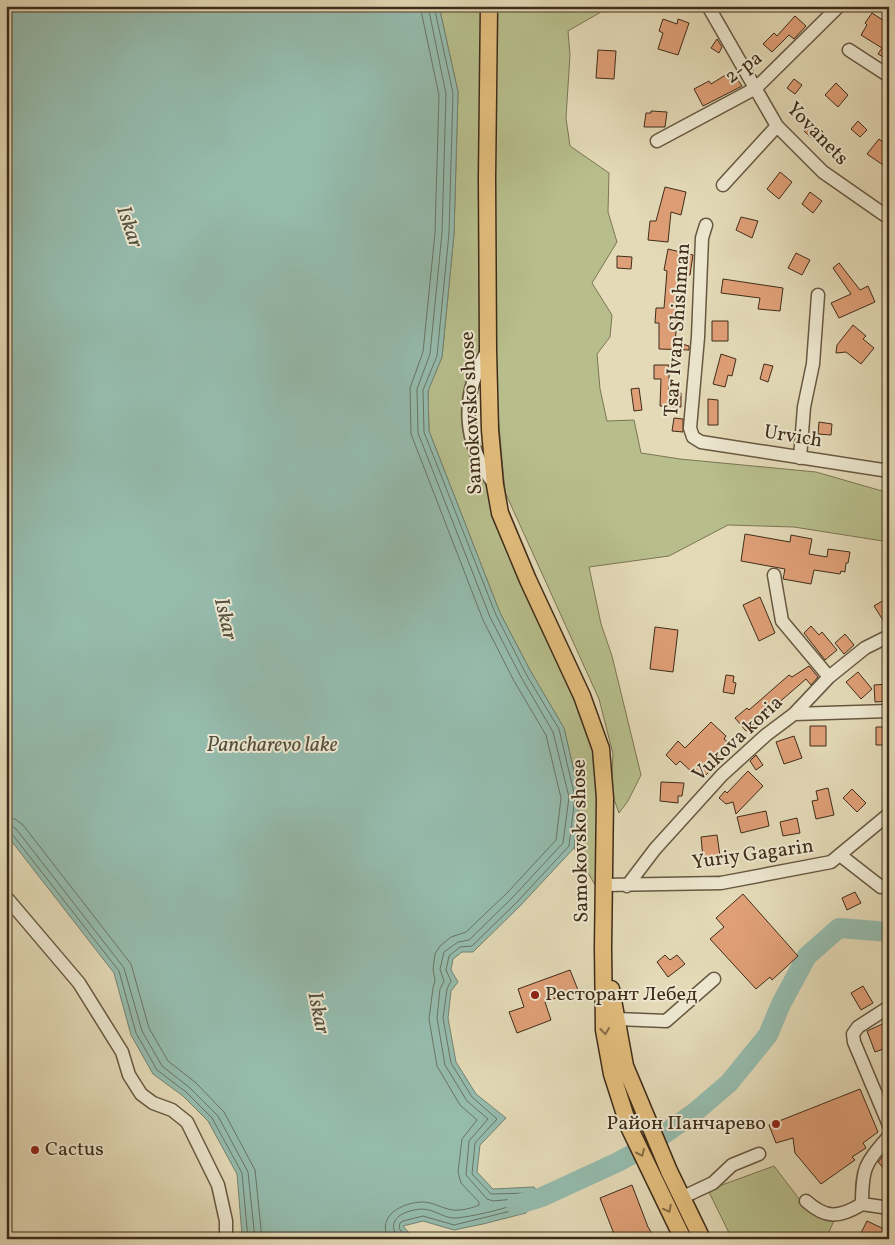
<svg xmlns="http://www.w3.org/2000/svg" width="895" height="1245" font-family="Vollkorn,serif">
<style>
.green{fill:#b7be8c;stroke:#7b7553}
.water{fill:#95bbad;stroke:#738272}
.lines{fill:none;stroke-linecap:round;stroke-linejoin:round}
.shore{stroke:#6a7464;stroke-width:1}
.river{stroke:#95bbad;stroke-width:20}
.building{fill:#df9f77;stroke:#3f2c1a}
.minor-casing{stroke:#685841;stroke-width:15}
.major-casing{stroke:#3f2c1a;stroke-width:19}
.minor{stroke:#ede7d0;stroke-width:12}
.major{stroke:#e2bd7c;stroke-width:16}
.oneway{stroke:#886d46}
.poi-dot{fill:#8f2418;stroke:#ede7d0;stroke-width:2}
.labels{text-anchor:middle;dominant-baseline:central;stroke-width:4;stroke-linejoin:round;paint-order:stroke}
.street-label{font-size:20px;fill:#3f2c1a;stroke:#ede7d0}
.poi-label{font-size:20px;fill:#3f2c1a;stroke:#ede7d0;text-anchor:start}
.water-label{font-size:21px;font-style:italic;fill:#54503f;stroke:#ede7d0}
</style>
<rect width="100%" height="100%" fill="#e4dab7"/>
<filter id="stains"><feTurbulence type="fractalNoise" baseFrequency=".004" numOctaves="4"/><feColorMatrix values="0 0 0 0 .2 0 0 0 0 .09 0 0 0 0 .02 0 0 0 .5 -.17"/></filter>
<radialGradient id="worn" r=".72"><stop offset=".6" stop-color="#630" stop-opacity="0"/><stop offset="1" stop-color="#630" stop-opacity=".3"/></radialGradient>
<path class="green" d="M439,6H481L482,347C452,393 455,443 488,488L588,728L595,759L599,800L595,885L574,848L580,797L564,728L531,672L500,613L429,431L428,390L442,357L454,234L458,92Z
M493,6H600L601,12L568,31L570,55L566,118L570,146L609,173L608,212L617,242L592,283L612,315L610,337L597,354L600,389L607,421L634,420L641,453L680,459L816,472L889,493V542L794,527L728,525L669,556L589,567L601,624L612,656L641,775L628,801L619,813L611,791L613,754L599,699L505,492L496,394Z
M774,1166L803,1204L835,1218L826,1239H732L708,1190Z"/>
<path class="water" d="M6,6H439L458,92L454,234L442,357L428,391L429,431L500,613L531,672L564,728L580,797L574,848L520,906L473,952H462L453,959L451,970L458,982L451,991L448,1018L456,1062L476,1094L506,1118L480,1145L477,1172L493,1189L534,1187L542,1197L526,1213L483,1224L454,1230L423,1221L403,1226L414,1239H245L242,1235L237,1174L208,1121L183,1096L153,1074L131,1035L114,973L6,834Z"/>
<g class="lines">
<path class="shore" d="M6,818L15,819L23,825L131,964L149,1028L168,1061L195,1082L224,1112L255,1170L262,1239
M6,825L12,826L17,830L124,968L142,1031L162,1066L190,1088L218,1116L248,1172L255,1239
M6,832L12,834L119,971L136,1033L157,1070L186,1092L212,1118L242,1173L248,1239
M389,1239C375,1216 403,1202 423,1202C433,1202 443,1209 453,1210C460,1211 473,1208 479,1205V1202L461,1183L458,1172L462,1139L477,1120L460,1105L437,1066L429,1019L433,988L435,981L433,969L435,954L440,946L451,937L466,932L507,893L556,840L561,798L546,735L514,681L483,620L411,434L410,388L423,352L435,233L439,95L420,6
M399,1239C383,1219 405,1210 422,1209C434,1209 445,1219 456,1218C469,1217 507,1209 517,1203L515,1199L493,1201L487,1199L466,1175L469,1141L488,1119L467,1101L445,1065L437,1018L440,989L444,981L440,969L444,952L458,942L469,940L512,898L563,843L569,797L553,732L521,677L490,617L418,433L417,389L430,354L442,233L446,94L428,6
M407,1239L399,1228L400,1223L403,1221L423,1216L454,1225L523,1208L534,1198L531,1193L491,1194L472,1174L475,1143L497,1119L472,1097L451,1063L443,1018L447,989L451,981L446,970L449,956L460,947L472,946L517,902L569,846L575,797L559,729L526,674L496,615L424,432L423,390L437,356L449,233L453,93L434,6"/>
<path class="river" d="M516,1205L542,1197L618,1162L647,1146L694,1113L729,1083L768,1035L781,1004L807,956L839,928L889,932"/>
</g>
<path class="building" d="M872,13L889,24V60L878,54L882,48L861,35L867,25L865,23Z
M795,16L806,26L794,39L789,35L772,52L763,44L774,33L777,36Z
M663,19L677,24L678,19L689,23L678,55L658,49L663,33L659,31Z
M717,39L722,47L719,53L711,48Z
M598,50L616,51L614,79L596,78Z
M732,71L742,86L703,106L694,89L709,81L711,84Z
M794,79L802,85L795,94L787,88Z
M836,83L848,95L838,107L825,95Z
M651,111L667,112L665,127H644L646,113H651Z
M858,121L867,130L860,137L851,129Z
M812,122L823,132L815,141L804,131Z
M879,139L889,147V158L883,165L867,154Z
M780,172L792,182L779,199L767,189Z
M665,187L686,192L681,215L671,212L668,242L648,240L650,221H656Z
M810,192L822,201L813,213L802,204Z
M741,217L758,221L752,238L736,230Z
M668,249L693,255L690,275L682,274L680,311L678,310L675,342L689,346V350L659,349V323H655L656,308H664L667,271L664,270Z
M796,253L810,260L802,275L788,268Z
M617,256L632,257L631,269L617,268Z
M839,263L860,290L868,286L875,302L839,318L831,303L851,294L833,268Z
M723,279L783,288L780,311L758,309L760,298L721,293Z
M712,321H728V341H712Z
M853,325L866,336L863,339L874,348L861,364L846,352L836,353L837,345Z
M721,354L736,359L732,376L728,375L725,387L713,384Z
M764,364L773,366L768,382L760,379Z
M654,365H669V393H681V407L660,406L661,379H654Z
M639,388L642,410L634,411L631,389Z
M708,399L718,400V425H708Z
M674,418L683,419V432L672,431Z
M819,422L832,424L831,435L818,434Z
M745,534L790,542L791,535L812,539L809,554L827,557L828,549L850,552L848,563H846L845,572L841,571L840,574L814,570L811,584L783,579L785,569L741,561Z
M760,597L775,633L759,641L743,605Z
M889,597V628H888L874,606Z
M811,626L819,635L822,632L837,650L825,660L804,633Z
M655,627L678,630L673,672L650,669Z
M845,634L854,645L844,654L835,643Z
M809,666L818,677L811,685L806,679L746,731L735,718L747,708L749,710L789,675L792,677Z
M858,672L872,689L861,699L846,682Z
M726,675L734,676L733,682L736,683L734,694L723,692Z
M888,684L889,701L875,702L874,685Z
M711,722L726,736L724,739L731,745L711,766L713,768L702,779L695,772L694,774L680,761L676,765L666,755L678,741L685,748Z
M810,726H826V746H810Z
M876,727H889V745H876Z
M794,736L802,758L784,764L776,742Z
M756,755L763,765L756,770L750,761Z
M748,771L763,786L736,814L733,802L726,804L719,798L725,791L727,793Z
M661,782L684,783L682,796H678V803L660,801Z
M828,788L834,815L816,819L812,801L818,800L816,791Z
M852,789L866,803L857,812L843,798Z
M766,811L769,826L741,833L737,817Z
M797,818L800,833L783,836L780,822Z
M717,835L720,856L703,858L701,837Z
M855,892L861,903L847,910L842,898Z
M743,894L798,956L772,980L770,977L756,989L710,939L724,927L716,918Z
M665,955L670,960L677,955L685,964L668,977L657,962Z
M570,970L578,990L545,1002L551,1020L517,1033L509,1012L524,1007L518,989Z
M863,986L873,1003L861,1010L851,993Z
M889,1021V1047L875,1052L867,1031Z
M860,1089L878,1132L863,1143L866,1148L852,1157L855,1160L821,1184L795,1153L793,1138L776,1143L769,1125Z
M889,1149V1174L878,1162Z
M632,1185L648,1227L655,1239H616L600,1198Z
M867,1221L886,1230L882,1239H858Z"/>
<g class="lines">
<defs>
<path id="minor" d="M708,6L777,126L823,172L889,218
M849,50L889,76
M657,141L756,88L839,6
M723,185L777,126
M706,225L702,238L698,337L690,428L693,437L701,442L889,471
M488,350C460,395 462,443 495,485
M800,458L804,407L813,364L818,295
M774,575L782,621L829,677
M794,714L889,711
M840,855L881,887
M604,885L721,883L831,862L889,814
M627,886L655,849L722,775L766,735L794,714L829,677L865,648L889,636
M6,897L79,983L122,1052L129,1075L141,1094L153,1103L172,1110L187,1122L218,1185L226,1221V1239
M889,1007L858,1027L853,1034L854,1042L889,1125
M617,1019L666,1021L714,979
M681,1198L713,1183L732,1165L759,1154
M806,1201C826,1219 839,1218 862,1204L889,1208
M862,1204C862,1167 865,1164 889,1136"/>
<path id="major" d="M489,6L487,178L488,350L490,430L495,485L500,513L528,580L582,696L601,749L605,798L603,947L604,1030L612,1074L629,1127L683,1239
M611,989L625,1066L669,1171L702,1239"/>
</defs>
<use href="#minor" class="minor-casing"/>
<use href="#major" class="major-casing"/>
<use href="#minor" class="minor"/>
<use href="#major" class="major"/>
</g>
<defs><path id="oneway-chevron" d="M-2-3.5L2.5 0L-2 3.5" fill="none" stroke-width="1.6" stroke-linecap="round" stroke-linejoin="round" transform="scale(1.25)"/></defs>
<g class="oneway">
<use href="#oneway-chevron" transform="translate(605 1031) rotate(84)"/>
<use href="#oneway-chevron" transform="translate(641 1153) rotate(66)"/>
<use href="#oneway-chevron" transform="translate(668 1209) rotate(63)"/>
</g>
<g class="poi-dot">
<circle cx="535" cy="995" r="5"/>
<circle cx="776" cy="1124" r="5"/>
<circle cx="35" cy="1150" r="5"/>
</g>
<g class="labels">
<g class="street-label">
<text transform="translate(744 68) rotate(-36)">2-ра</text>
<text transform="translate(817 134) rotate(46)">Yovanets</text>
<text transform="translate(678 330) rotate(-86)">Tsar Ivan Shishman</text>
<text transform="translate(472 413) rotate(-93)">Samokovsko shose</text>
<text transform="translate(793 437) rotate(9)">Urvich</text>
<text transform="translate(738 739) rotate(-43)">Vukova koria</text>
<text transform="translate(581 841) rotate(-91)">Samokovsko shose</text>
<text transform="translate(753 855) rotate(-8)">Yuriy Gagarin</text>
</g>
<g class="poi-label">
<text x="545" y="995">Ресторант Лебед</text>
<text x="766" y="1124" text-anchor="end">Район Панчарево</text>
<text x="45" y="1150">Cactus</text>
</g>
<g class="water-label">
<text transform="translate(129 227) rotate(71)">Iskar</text>
<text transform="translate(225 619) rotate(77)">Iskar</text>
<text x="272" y="745">Pancharevo lake</text>
<text transform="translate(318 1013) rotate(78)">Iskar</text>
</g>
</g>
<rect width="895" height="1245" fill="none" stroke="#e4dab7" stroke-width="25"/>
<rect x="8" y="8" width="880" height="1230" fill="none" stroke="#3f2c1a" stroke-width="2.5"/>
<rect x="12" y="12" width="870" height="1220" fill="none" stroke="#3f2c1a"/>
<rect width="100%" height="100%" filter="url(#stains)"/>
<rect width="100%" height="100%" fill="url(#worn)"/>
</svg>
